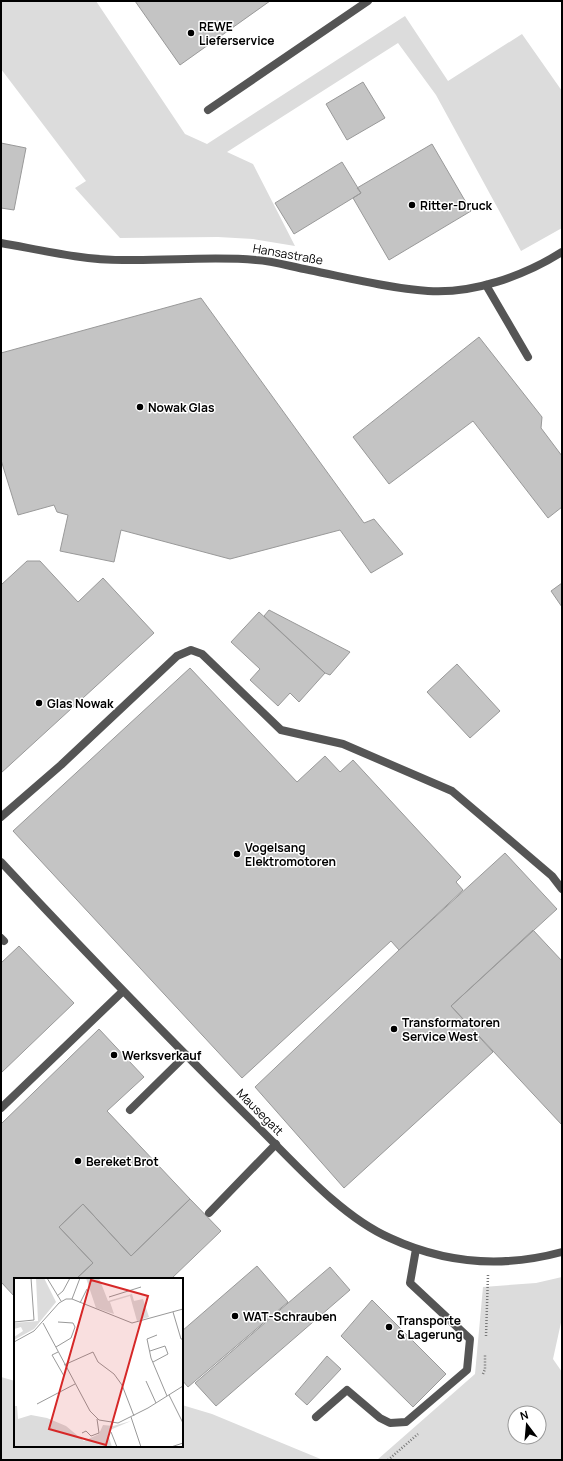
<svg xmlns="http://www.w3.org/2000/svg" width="563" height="1461" font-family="Manrope,sans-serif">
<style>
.green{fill:#dcdcdc;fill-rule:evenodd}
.building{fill:#c4c4c4;stroke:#999}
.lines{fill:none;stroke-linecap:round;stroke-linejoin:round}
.path{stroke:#777;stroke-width:2.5;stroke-dasharray:1 2;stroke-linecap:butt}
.service{stroke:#555;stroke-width:8}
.minor{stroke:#555;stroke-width:8}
.tertiary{stroke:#555;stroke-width:8}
.poi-dot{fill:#000;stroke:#fff;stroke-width:1.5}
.labels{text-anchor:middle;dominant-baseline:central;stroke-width:3;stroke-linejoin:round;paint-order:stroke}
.poi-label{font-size:12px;font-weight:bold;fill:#000;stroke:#fff;text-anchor:start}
.street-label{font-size:12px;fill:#000;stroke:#fff}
.inset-road{fill:none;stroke:#999;stroke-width:1}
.view{fill:#d62828;fill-opacity:0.15;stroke:#d62828;stroke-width:2}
.inset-edge{fill:none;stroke:#000;stroke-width:2}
</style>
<rect width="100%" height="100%" fill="#fff"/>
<path class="green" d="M1,1H96L185,134L207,144L405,16L448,81L522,34L562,91V228L521,251L436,95L398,43L227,152L253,164L295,246L253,239L218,237L120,238L75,188L86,181L1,69Z
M562,1277V1318L553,1359L562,1372V1460H377L475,1374L483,1287L536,1283ZM515,1413H539V1437H515Z
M1,1377L15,1381V1446H182V1405L212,1414L323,1460H1Z"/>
<path class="building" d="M135,1H270L180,65Z
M363,82L385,118L347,140L326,104Z
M1,143L26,148L14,210L1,208Z
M432,144L471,211L389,260L353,198L361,193L357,188Z
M342,162L361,193L294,234L275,203Z
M201,298L364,523L374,519L403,554L371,573L340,530L230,559L121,530L114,562L60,551L68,515L57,512L54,505L18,515L1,460V353Z
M479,337L542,417L541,428L562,456V507L548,518L473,421L389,484L353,437Z
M27,561H40L78,602L103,578L154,633L1,773V585Z
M562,583V607L551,591Z
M269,610L350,652L330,675L325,673L264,616Z
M259,612L325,673L299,702L290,693L278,706L250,680L260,669L231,642Z
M457,664L500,711L470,738L427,692Z
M190,668L297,782L325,756L340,772L353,760L461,877L456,882L463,890L399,950L391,941L242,1078L13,831Z
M505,853L557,909L451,1006L493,1052L344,1188L255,1087L399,950Z
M533,930L562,961V1125L451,1006Z
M19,946L74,1003L1,1073V963Z
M99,1029L144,1077L107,1111L190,1199L131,1256L83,1204L59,1227L93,1263L76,1279H15V1297L1,1282V1124Z
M190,1199L221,1231L171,1279H76L93,1263L59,1227L83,1204L131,1256Z
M257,1266L288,1302L188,1387L182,1380V1331Z
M330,1267L350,1290L216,1406L195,1383Z
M372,1300L446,1374L413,1407L341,1336Z
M327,1356L341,1369L307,1405L295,1394Z"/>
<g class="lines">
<path class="path" d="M486,1336L488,1275
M483,1374L485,1369V1355
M388,1460L418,1434"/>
<path class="service" d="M208,110L368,1
M486,285L528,357
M1,817L61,765L177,656L191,650L202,654L281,730L343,744L452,791L552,876L562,889
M1,938L4,941
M1,1108L122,992
M130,1110L186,1055
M209,1213L276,1144
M316,1417L347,1390L380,1418L390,1423L406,1422L467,1370L470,1339L410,1283L416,1249"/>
<path class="minor" d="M1,862C84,951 169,1039 255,1124C294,1162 340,1216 390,1238C446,1264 503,1268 562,1252"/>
<path class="tertiary" d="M1,243C41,250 82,260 123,260C168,261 212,256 256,260C274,261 292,267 309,270C349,278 388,288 428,291C473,294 524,276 562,252"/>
</g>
<g class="poi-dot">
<circle cx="191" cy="33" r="4"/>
<circle cx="412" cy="205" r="4"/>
<circle cx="140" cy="407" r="4"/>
<circle cx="39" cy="703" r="4"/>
<circle cx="237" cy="854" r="4"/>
<circle cx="394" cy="1029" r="4"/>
<circle cx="114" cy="1055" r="4"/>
<circle cx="78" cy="1161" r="4"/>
<circle cx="235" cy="1316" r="4"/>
<circle cx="389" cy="1327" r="4"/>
</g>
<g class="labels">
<g class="poi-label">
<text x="199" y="26">REWE<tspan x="199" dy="14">Lieferservice</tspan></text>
<text x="420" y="205">Ritter-Druck</text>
<text x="148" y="407">Nowak Glas</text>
<text x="47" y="703">Glas Nowak</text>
<text x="245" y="847">Vogelsang<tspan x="245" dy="14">Elektromotoren</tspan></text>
<text x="402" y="1022">Transformatoren<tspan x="402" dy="14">Service West</tspan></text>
<text x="122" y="1055">Werksverkauf</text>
<text x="86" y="1161">Bereket Brot</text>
<text x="243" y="1316">WAT-Schrauben</text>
<text x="397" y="1320">Transporte<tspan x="397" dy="14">&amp; Lagerung</tspan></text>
</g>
<g class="street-label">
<text transform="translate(288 254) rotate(10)">Hansastraße</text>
<text transform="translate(260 1112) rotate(45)">Mausegatt</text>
</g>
</g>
<g transform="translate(14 1278)">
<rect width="169" height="169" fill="#fff"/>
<path d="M22,0H30L42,24L20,51L0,62V59L9,53L7,49L0,51V45L24,43ZM72,0H85L94,23L118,16L120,23L129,21L135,39L123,43L116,18L96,24L100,36L82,30ZM0,128H3L4,141L17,137L33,140L52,148L70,163L85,156L89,147L99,148L117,143L96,152L94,156L98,169H0Z" fill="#dcdcdc"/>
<path class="inset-road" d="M33,0L47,23M43,18L49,13L56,0M95,19L127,9M58,21L66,0M66,25L73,11M159,34L167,61H169M0,44L20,42L17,0M29,45L76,133L85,142L104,145L134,130L169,108M143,57L133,61L137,80L153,118M0,64L20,53L45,25L52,21H58L118,45L169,31M42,69L57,60L61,49L59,45L44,44M136,73L151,68L154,76L139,84M44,74L38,77L50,98M50,87L79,74L84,84L100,96L108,107L120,138M132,103L142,125M155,117L169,145M23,126L61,106M117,139L127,169M97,154L103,169M68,155L72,153L77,158L85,155L83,141M157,169L169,165"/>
<path class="view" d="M77,2L134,18L92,167L35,151Z"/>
<rect width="169" height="169" class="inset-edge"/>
</g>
<rect width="563" height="1461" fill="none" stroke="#000000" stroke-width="4"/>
<g transform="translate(527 1425) rotate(344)"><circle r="19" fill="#ffffff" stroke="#999999"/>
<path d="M0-3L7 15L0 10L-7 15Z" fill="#000000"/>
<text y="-6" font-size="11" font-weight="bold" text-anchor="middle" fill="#000000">N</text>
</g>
</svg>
